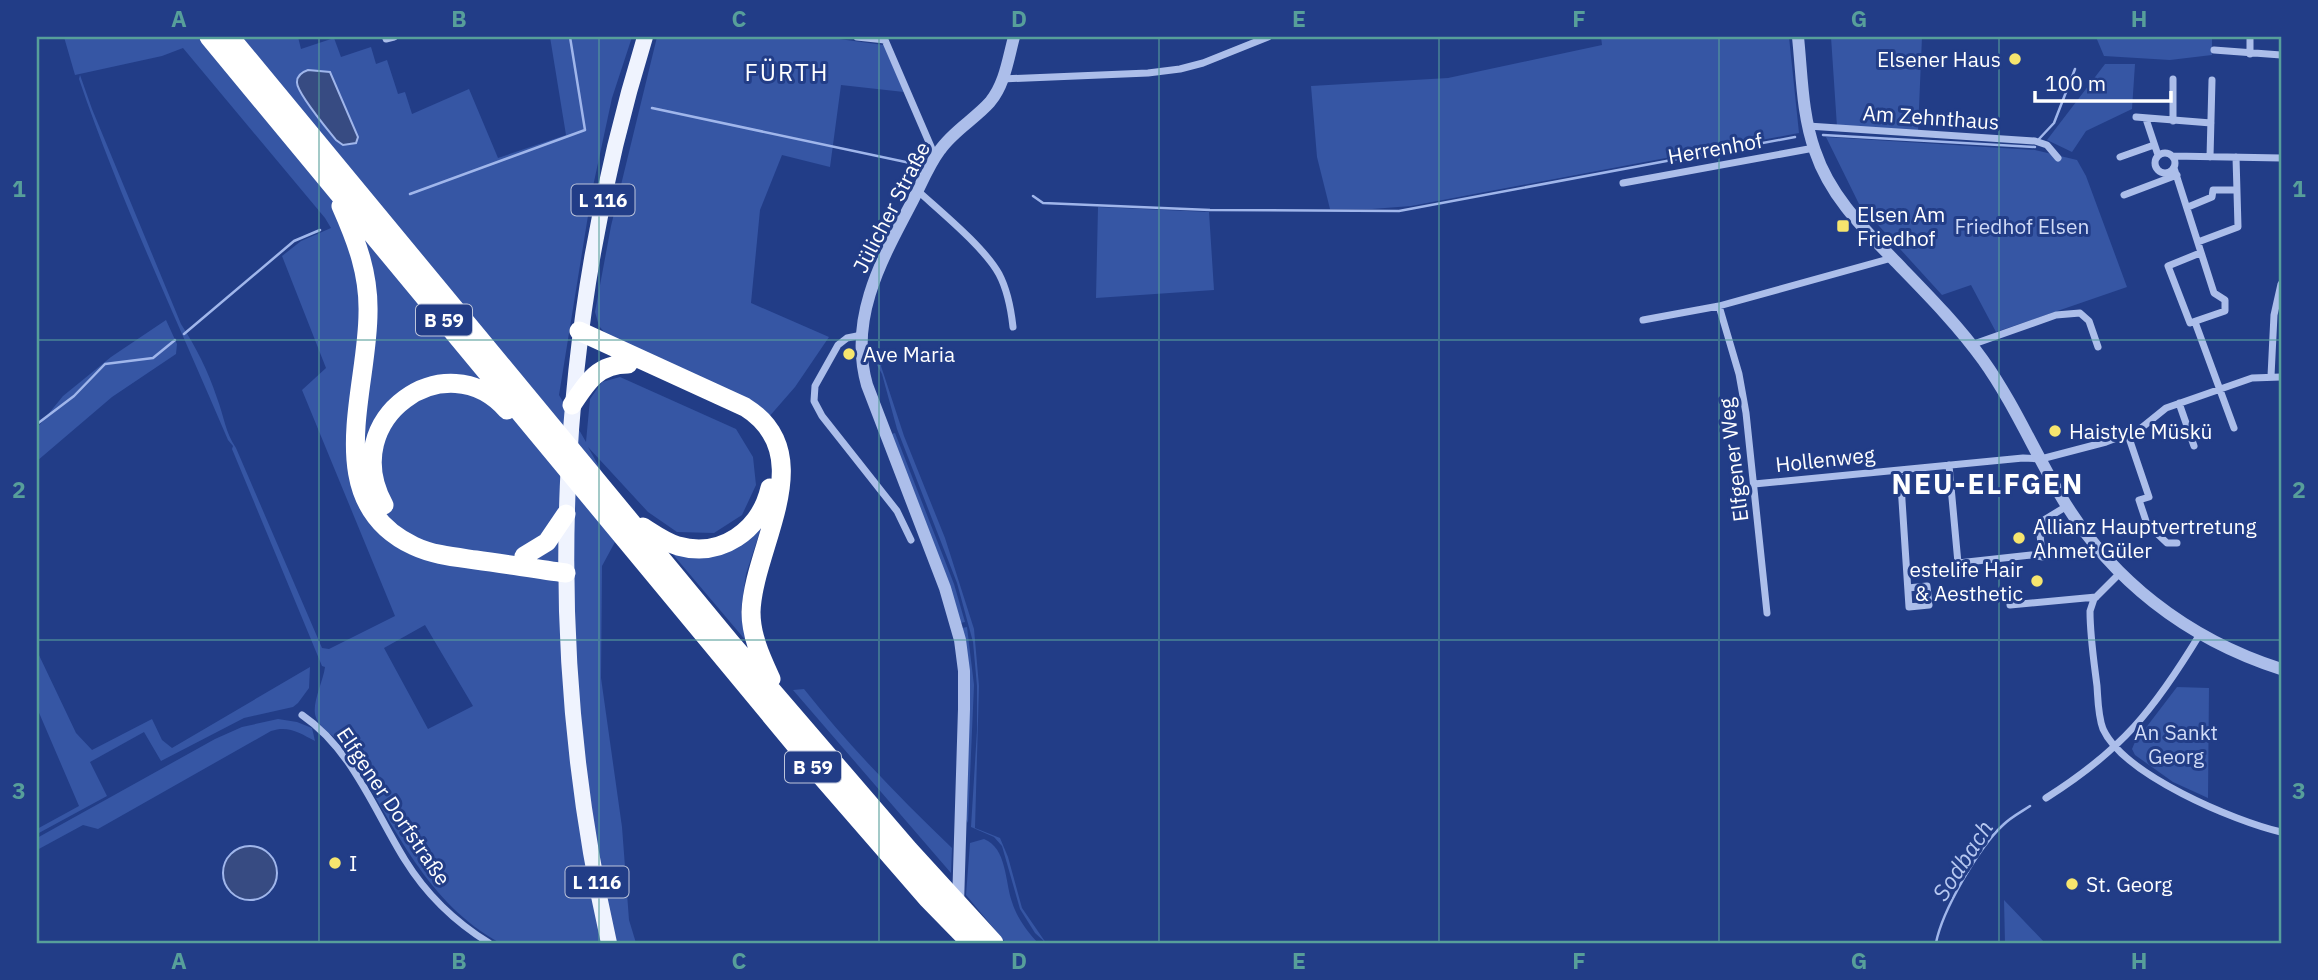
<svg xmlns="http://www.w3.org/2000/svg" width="2318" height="980" font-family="'IBM Plex Sans',sans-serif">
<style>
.green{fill:#3656a4;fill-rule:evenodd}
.water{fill:#374b82;stroke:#a0b6eb;stroke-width:2}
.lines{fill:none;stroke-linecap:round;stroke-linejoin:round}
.stream{stroke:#a0b6eb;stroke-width:2.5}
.minor{stroke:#acbeea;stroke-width:7}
.tertiary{stroke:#acbeea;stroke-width:12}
.primary{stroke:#eff3fe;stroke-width:16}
.motorway{stroke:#fff;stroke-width:19}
.grid{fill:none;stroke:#579f9a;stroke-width:2;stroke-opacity:0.55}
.poi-dot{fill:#f6e56e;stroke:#223d87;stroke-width:2.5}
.labels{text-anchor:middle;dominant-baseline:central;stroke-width:6;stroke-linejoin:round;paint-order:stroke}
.shield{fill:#223d87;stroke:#bdc5db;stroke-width:2}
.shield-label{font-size:19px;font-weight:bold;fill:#fff}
.poi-label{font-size:21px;fill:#fff;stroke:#223d87;text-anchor:start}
.street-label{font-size:21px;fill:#fff;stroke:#223d87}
.park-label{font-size:21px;fill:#d0dbf7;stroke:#223d87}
.water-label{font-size:23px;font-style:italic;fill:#b7c8f1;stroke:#223d87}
.quarter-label{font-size:24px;letter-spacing:2px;fill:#fff;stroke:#223d87}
.district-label{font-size:28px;font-weight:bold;letter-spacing:2px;fill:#fff;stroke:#223d87}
.neatline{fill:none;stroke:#579f9a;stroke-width:2.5}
.grid-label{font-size:23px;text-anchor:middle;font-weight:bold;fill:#579f9a}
</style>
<rect width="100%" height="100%" fill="#223d87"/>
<path class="green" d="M64,37H298L301,49L334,38L341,57L371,47L376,64L387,60L398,94L405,92L412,114L469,89L498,158L566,135L550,37H632L612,98L592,191L559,395L586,442L590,399L602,382L620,377L736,429L753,457L756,485L742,515L714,533L677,532L648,512L588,447L628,518L602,566L601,678L622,827L629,920L636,943H500C422,900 393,820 346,749C338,737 317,728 315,714C313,700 323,682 325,667L322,666L232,449L233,446L228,440C177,320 121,202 79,79L80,75L92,109L181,324C196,347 208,371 217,398C224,416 225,432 236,448L322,648L329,649L395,616L302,390L326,368L282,256L301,241L331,228L325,218L183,48L162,56L75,75ZM425,625L473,706L428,729L384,648Z
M657,37H824L884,45L904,92L841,85L830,167L782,155L760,210L751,303L829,337L795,387L768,418L606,334L599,326L595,312L611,226Z
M1601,37H1789L1799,133L1411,206L1372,209H1330L1317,157L1311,86L1448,78L1602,45Z
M1831,37H1922L1918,131L1837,127Z
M2096,37H2212V55L2170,60L2104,56Z
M2105,64H2135L2132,109L2086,131L2072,152L2047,140Z
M1826,137L2035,150L2077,160L2086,176L2127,287L1996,332L1971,285L1942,295L1859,204Z
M1098,207L1209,212L1214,290L1096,298Z
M166,320L177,344L176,354L112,397L37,461V428L63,396L111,357Z
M872,356L885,358L881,366L904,436L945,538L974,629L979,686L975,828L1000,838L1008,857L1022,908L1046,943L1035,933L1020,909L1002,846L994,837L971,827L977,730V686L973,642L957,583L897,429L882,374Z
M895,433L954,584L965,622L960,623L891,434Z
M762,525L746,574L741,611L747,642L670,551Z
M967,627L974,685L968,823L966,819L962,628Z
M37,651L76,733L92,750L152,719L162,740L172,748L310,667L309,688L298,703L293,707L244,718L161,761L144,732L90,762L107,796L37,834V829L79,806L37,708Z
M2177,687L2209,688L2208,798L2173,782L2135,755L2132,749L2135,742Z
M804,689C849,746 899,797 952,848L951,873L793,690Z
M278,719L297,722L312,728L315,741C300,733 288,725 271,731L98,829L83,825L37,850V838L215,739L242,727Z
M984,839C1007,848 1005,882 1012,902C1017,918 1027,931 1038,943H1006L966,895L970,843Z
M2004,900L2045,943H2005Z"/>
<path class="water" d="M308,70L330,72L358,137L356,143L343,145L336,140C328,130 296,92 297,82C297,76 302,72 308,70Z
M223 873a27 27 0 1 1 54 0a27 27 0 1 1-54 0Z"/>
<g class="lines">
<path class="stream" d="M652,108L915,164L925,162
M1823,135L2035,147
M2039,139L2054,123L2075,69
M410,194L585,130L570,37
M1033,196L1043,203L1210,210L1399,211L1795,137
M184,334L294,241L320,230
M37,424L74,396L105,364L153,358L175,340
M1936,943C1942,911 1979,847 2003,825C2011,817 2021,812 2030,806"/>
<path class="minor" d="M857,37L885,40L935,156
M386,39L394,37
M2214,50L2281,55
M2250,54V37
M1002,79L1148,73L1180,69L1203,63L1268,37
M2136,117L2211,123
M2146,119L2158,155
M2173,121V79
M1808,126L2035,141L2047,145L2058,158
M2155 163a10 10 0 1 1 20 0a10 10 0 1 1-20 0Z
M2173,156L2281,158
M2120,157L2154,145
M2210,157L2212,80
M2174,168L2214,293L2225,300V311L2190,323L2168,266L2200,253
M1623,183L1814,148
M918,191C941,212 984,247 999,274C1008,291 1011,309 1013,327
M2124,195L2177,175
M2188,207L2212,197L2213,190H2236
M2198,242L2238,227L2236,157
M1719,306L1739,374L1746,413L1767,613
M1643,320L1719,306L1892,258
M2195,322L2234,428
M862,335L847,338L838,345L815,386L814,401L822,416L897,511L911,540
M1971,345L2056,315L2080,313L2089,321L2098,347
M2271,376L2274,315L2281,284
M2179,403L2194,446
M2128,435L2149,497L2139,500L2147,524L2167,543H2177
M1949,465L1958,563L2031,555L2043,557L2100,552
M1900,470L1909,607L1929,605L1927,586L1908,588
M1754,484L2023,458L2041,459L2106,442L2140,429L2166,408L2252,378L2281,377
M2041,545L2039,523L2067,506
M2120,573L2094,599L2090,611C2090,636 2094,662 2097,686C2098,700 2098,716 2103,729C2124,775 2234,821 2281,832
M2010,605L2096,597
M302,715C352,749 374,810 405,860C426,894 455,922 489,943
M2046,798C2122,750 2154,710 2200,634"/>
<path class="tertiary" d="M1798,37C1802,75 1802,115 1815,151C1830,196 1863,228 1895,261C1926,293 1957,324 1983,360C2013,402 2033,449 2059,493C2109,579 2187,639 2281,669
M958,904L964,709V671L960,640L945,588L867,385C848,318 882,259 912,202C921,185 928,166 940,150C953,131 975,119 990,102C1005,84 1008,59 1014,37"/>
<path class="primary" d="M609,943C541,643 555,330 645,37"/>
<path class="motorway" d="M209,37L821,776L927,898L971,943
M230,37L731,643L909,850L994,943
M341,206C357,242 369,274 368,313C368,391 319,502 414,546C433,555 455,557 476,560C506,564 536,569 566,573
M579,331L745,407C822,455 753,546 751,612C751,636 761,657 771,679
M572,405C587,382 598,364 628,364
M384,505C336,418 447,341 507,410
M643,527C654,534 665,542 678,546C721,558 760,531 770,488
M524,556L547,542L566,514"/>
</g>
<path class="grid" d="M319,37V943M599,37V943M879,37V943M1159,37V943M1439,37V943M1719,37V943M1999,37V943M37,340H2281M37,640H2281"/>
<g class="poi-dot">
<circle cx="2015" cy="59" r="7"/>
<rect x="1836" y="219" width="14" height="14" rx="3.5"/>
<circle cx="849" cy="354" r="7"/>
<circle cx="2055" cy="431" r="7"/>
<circle cx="2019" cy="538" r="7"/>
<circle cx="2037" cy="581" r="7"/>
<circle cx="335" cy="863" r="7"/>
<circle cx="2072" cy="884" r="7"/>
</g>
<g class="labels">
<g class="shield">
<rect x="571.5" y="184.5" width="63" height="31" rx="5"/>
<rect x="416" y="304.5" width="56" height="31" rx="5"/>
<rect x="785" y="751.5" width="56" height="31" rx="5"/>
<rect x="565.5" y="866.5" width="63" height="31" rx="5"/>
</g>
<g class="shield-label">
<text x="603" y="200">L 116</text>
<text x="444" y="320">B 59</text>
<text x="813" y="767">B 59</text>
<text x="597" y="882">L 116</text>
</g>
<g class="poi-label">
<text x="2001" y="59" text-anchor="end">Elsener Haus</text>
<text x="1857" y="214">Elsen Am<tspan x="1857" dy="24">Friedhof</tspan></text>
<text x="863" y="354">Ave Maria</text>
<text x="2069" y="431">Haistyle Müskü</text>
<text x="2033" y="526">Allianz Hauptvertretung<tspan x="2033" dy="24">Ahmet Güler</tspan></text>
<text x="2023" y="569" text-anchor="end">estelife Hair<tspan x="2023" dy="24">&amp; Aesthetic</tspan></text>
<text x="349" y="863">I</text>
<text x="2086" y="884">St. Georg</text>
</g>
<g class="street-label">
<text transform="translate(1931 117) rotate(4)">Am Zehnthaus</text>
<text transform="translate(1715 148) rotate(-10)">Herrenhof</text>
<text transform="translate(891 207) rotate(-63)">Jülicher Straße</text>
<text transform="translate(1825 459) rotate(-6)">Hollenweg</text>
<text transform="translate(1733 460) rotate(-97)">Elfgener Weg</text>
<text transform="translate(394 806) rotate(56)">Elfgener Dorfstraße</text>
</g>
<g class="park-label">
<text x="2022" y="226">Friedhof Elsen</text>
<text x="2176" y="732">An Sankt<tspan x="2176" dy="24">Georg</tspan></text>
</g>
<g class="water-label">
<text transform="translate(1962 860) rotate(-57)">Sodbach</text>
</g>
<g class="quarter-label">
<text x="787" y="72">FÜRTH</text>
</g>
<g class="district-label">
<text x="1988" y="483">NEU-ELFGEN</text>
</g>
</g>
<rect width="2318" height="980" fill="none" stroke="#223d87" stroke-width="77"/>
<path d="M2035 91v10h136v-10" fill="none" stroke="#ffffff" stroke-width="3.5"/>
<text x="2045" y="91" font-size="21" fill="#ffffff" stroke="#223d87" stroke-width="5" paint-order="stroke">100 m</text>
<rect x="38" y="38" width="2242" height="904" class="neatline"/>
<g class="grid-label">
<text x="179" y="27">A</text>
<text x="459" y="27">B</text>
<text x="739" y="27">C</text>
<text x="1019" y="27">D</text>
<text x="1299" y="27">E</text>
<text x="1579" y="27">F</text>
<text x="1859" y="27">G</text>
<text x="2139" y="27">H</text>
<text x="19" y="197">1</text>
<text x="2299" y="197">1</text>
<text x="19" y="498">2</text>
<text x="2299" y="498">2</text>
<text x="19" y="799">3</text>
<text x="2299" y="799">3</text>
<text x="179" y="969">A</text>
<text x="459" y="969">B</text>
<text x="739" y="969">C</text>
<text x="1019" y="969">D</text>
<text x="1299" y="969">E</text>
<text x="1579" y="969">F</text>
<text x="1859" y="969">G</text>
<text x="2139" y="969">H</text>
</g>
</svg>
